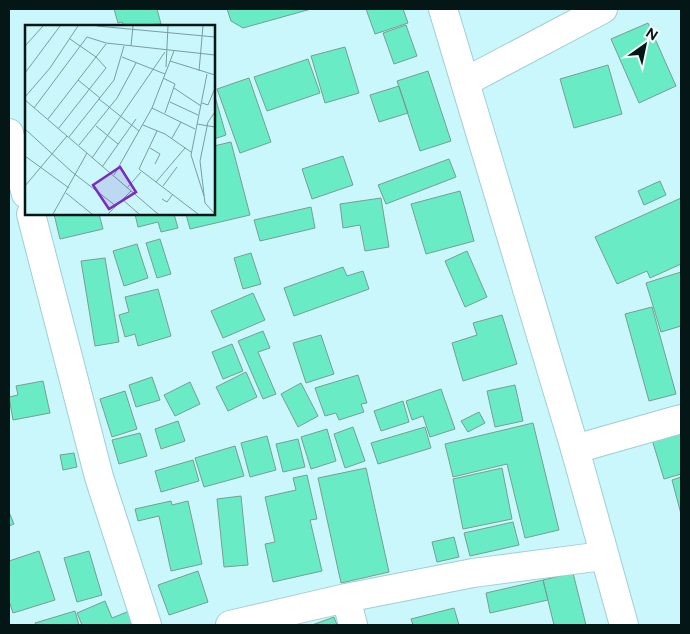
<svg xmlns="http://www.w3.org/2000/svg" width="690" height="634" font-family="Figtree,sans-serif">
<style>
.building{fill:#69ecc6;stroke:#779e91}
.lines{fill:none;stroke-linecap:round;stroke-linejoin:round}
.minor-casing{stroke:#a1ced2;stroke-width:30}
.highway-casing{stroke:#a1ced2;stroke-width:30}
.minor{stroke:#fff;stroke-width:28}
.highway{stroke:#fff;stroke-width:28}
.inset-road{fill:none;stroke:#7b9da0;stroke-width:1}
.view{fill:#7b2cbf;fill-opacity:0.15;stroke:#7b2cbf;stroke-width:2.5}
.inset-edge{fill:none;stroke:#051617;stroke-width:2.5}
</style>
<rect width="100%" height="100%" fill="#c9f7fb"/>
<path class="building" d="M114,9H157L161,24L124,26L122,22L118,23Z
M227,9H311L243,28L231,21Z
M366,9H403L408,23L375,34Z
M648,23L676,86L639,103L611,39Z
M406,25L417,56L394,64L383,33Z
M345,47L359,93L325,103L311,56Z
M308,59L320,93L267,111L254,77Z
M608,65L622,114L574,128L560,79Z
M428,71L451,141L420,151L397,81Z
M249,78L271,142L240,153L217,89Z
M399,86L408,113L379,122L370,95Z
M214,93L226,135L214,139Z
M231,142L250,215L190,229L186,214H214V146Z
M343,156L353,185L312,199L302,169Z
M449,159L456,177L386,204L378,185Z
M660,181L666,195L644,205L638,191Z
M460,191L474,241L426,254L411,204Z
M381,198L389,247L365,251L360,225L343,228L340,204Z
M681,198V264L650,278L647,271L617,284L595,237Z
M311,207L315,228L260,241L254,220Z
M54,214H99L103,229L60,239Z
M135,214H174L178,228L161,232L158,222L138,227Z
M160,239L171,274L157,278L146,243Z
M137,244L148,278L124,286L113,251Z
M467,251L487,297L465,307L445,261Z
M251,253L261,284L243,289L234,258Z
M105,258L119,342L95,346L81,261Z
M343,267L347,276L363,271L369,289L294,316L284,288Z
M681,272V326L661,332L646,283Z
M158,289L171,336L138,346L135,334L125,337L119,315L129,312L125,297Z
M253,293L265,320L223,338L211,311Z
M652,307L676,394L649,401L625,314Z
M502,315L517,364L463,381L452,343L477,335L473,323Z
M263,331L270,348L258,352L276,394L263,399L238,341Z
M321,335L334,374L306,383L293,343Z
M232,344L243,371L223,379L212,352Z
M246,372L257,397L228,411L216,387Z
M358,375L367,403L361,404L364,412L339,420L336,413L325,416L315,388Z
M152,377L160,400L136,407L129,385Z
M43,381L50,413L13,420L9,397L18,395L16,386Z
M190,382L200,404L175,416L164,395Z
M301,383L318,416L298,427L281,394Z
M515,385L523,421L495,427L487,391Z
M441,389L455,429L430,437L423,416L412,420L406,401Z
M125,391L137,429L112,437L100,399Z
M403,401L409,422L381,431L374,411Z
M479,412L485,423L468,432L461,421Z
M178,421L185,441L161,449L155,429Z
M533,423L559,530L525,538L507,464L453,477L445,444Z
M681,423V474L664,479L650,433Z
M353,427L365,461L345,468L334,434Z
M425,427L431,448L378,464L371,443Z
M327,429L336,461L311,469L301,437Z
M140,433L147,456L119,464L112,440Z
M267,436L276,470L250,477L241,443Z
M298,439L305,467L283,472L276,444Z
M235,446L244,476L204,487L195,458Z
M74,453L77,467L63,470L60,455Z
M193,460L199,481L161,492L155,471Z
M366,468L389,572L341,583L318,478Z
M502,468L512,519L463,529L453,479Z
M307,475L317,519L310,520L322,571L273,582L265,544L275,542L265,497L296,490L293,478Z
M681,477V514L672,480Z
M241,496L248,565L224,567L217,499Z
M171,501L172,505L188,501L202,564L171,571L159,516L138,521L135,509Z
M9,512L14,524L9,526Z
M513,522L519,545L470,556L464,533Z
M454,537L459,557L437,562L432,542Z
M39,551L55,600L13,613L9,601V561Z
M89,551L102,595L77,602L64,558Z
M198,571L208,602L169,615L158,585Z
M573,573L586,625H554L543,580Z
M543,580L548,600L490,613L486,593Z
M105,601L112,618L132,610L138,625H82L77,613Z
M454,608L459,625H413L411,619Z
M75,611L79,625H36L35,623Z
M334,617L337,625H312Z"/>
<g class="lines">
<defs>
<path id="minor" d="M465,82L603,9
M9,133L26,194
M31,214L99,477L147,625
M575,449L681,419
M346,598L353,625
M230,625L346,598L473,573L603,556"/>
<path id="highway" d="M443,9L575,449L624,625"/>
</defs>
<use href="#minor" class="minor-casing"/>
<use href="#highway" class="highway-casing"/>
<use href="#minor" class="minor"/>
<use href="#highway" class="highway"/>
</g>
<g transform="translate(25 25)">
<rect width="190" height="190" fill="#c9f7fb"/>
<path class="inset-road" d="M72,1L190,12M45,14L71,32M0,21L18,1M106,21L108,1M97,32L140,49M145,36L190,50M141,42L143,1M174,46L178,1M0,48L35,1M138,53L150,59L140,88M53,55L75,73M149,63L176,81M0,72L25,43L53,1M74,74L114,106M0,75L133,189M145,77L173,90M177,78L183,80L190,63M9,83L62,12L81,18L190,30M127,83L170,104M190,87L183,97L175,136L180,178L190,189M23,94L81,19M172,99L190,102M118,100L140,109L166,127M71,101L93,119M0,104L47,147L91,181M33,104L81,43L71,32M132,106L114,144L173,189M44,112L89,55L99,21M147,113L156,97M54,120L92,73L111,38M125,123L135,129L130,139M0,131L44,163M67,133L140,27M77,142L111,94M89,150L127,83L149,26M131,157L160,123M0,161L42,111M138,161L152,142M102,163L116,147M41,168L67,189M179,171L166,130L182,49M97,174L114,189M137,174L142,177L148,169M28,189L62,128M83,189L106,166"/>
<path class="view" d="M95,142L111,167L84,184L68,160Z"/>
<rect width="190" height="190" class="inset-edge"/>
</g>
<rect width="690" height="634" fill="none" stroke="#051617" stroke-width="20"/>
<g transform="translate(645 45) rotate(33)" stroke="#f3fcfd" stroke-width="4" paint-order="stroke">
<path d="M0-4L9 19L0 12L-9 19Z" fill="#051617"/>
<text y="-8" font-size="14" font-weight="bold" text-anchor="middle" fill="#051617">N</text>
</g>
</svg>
